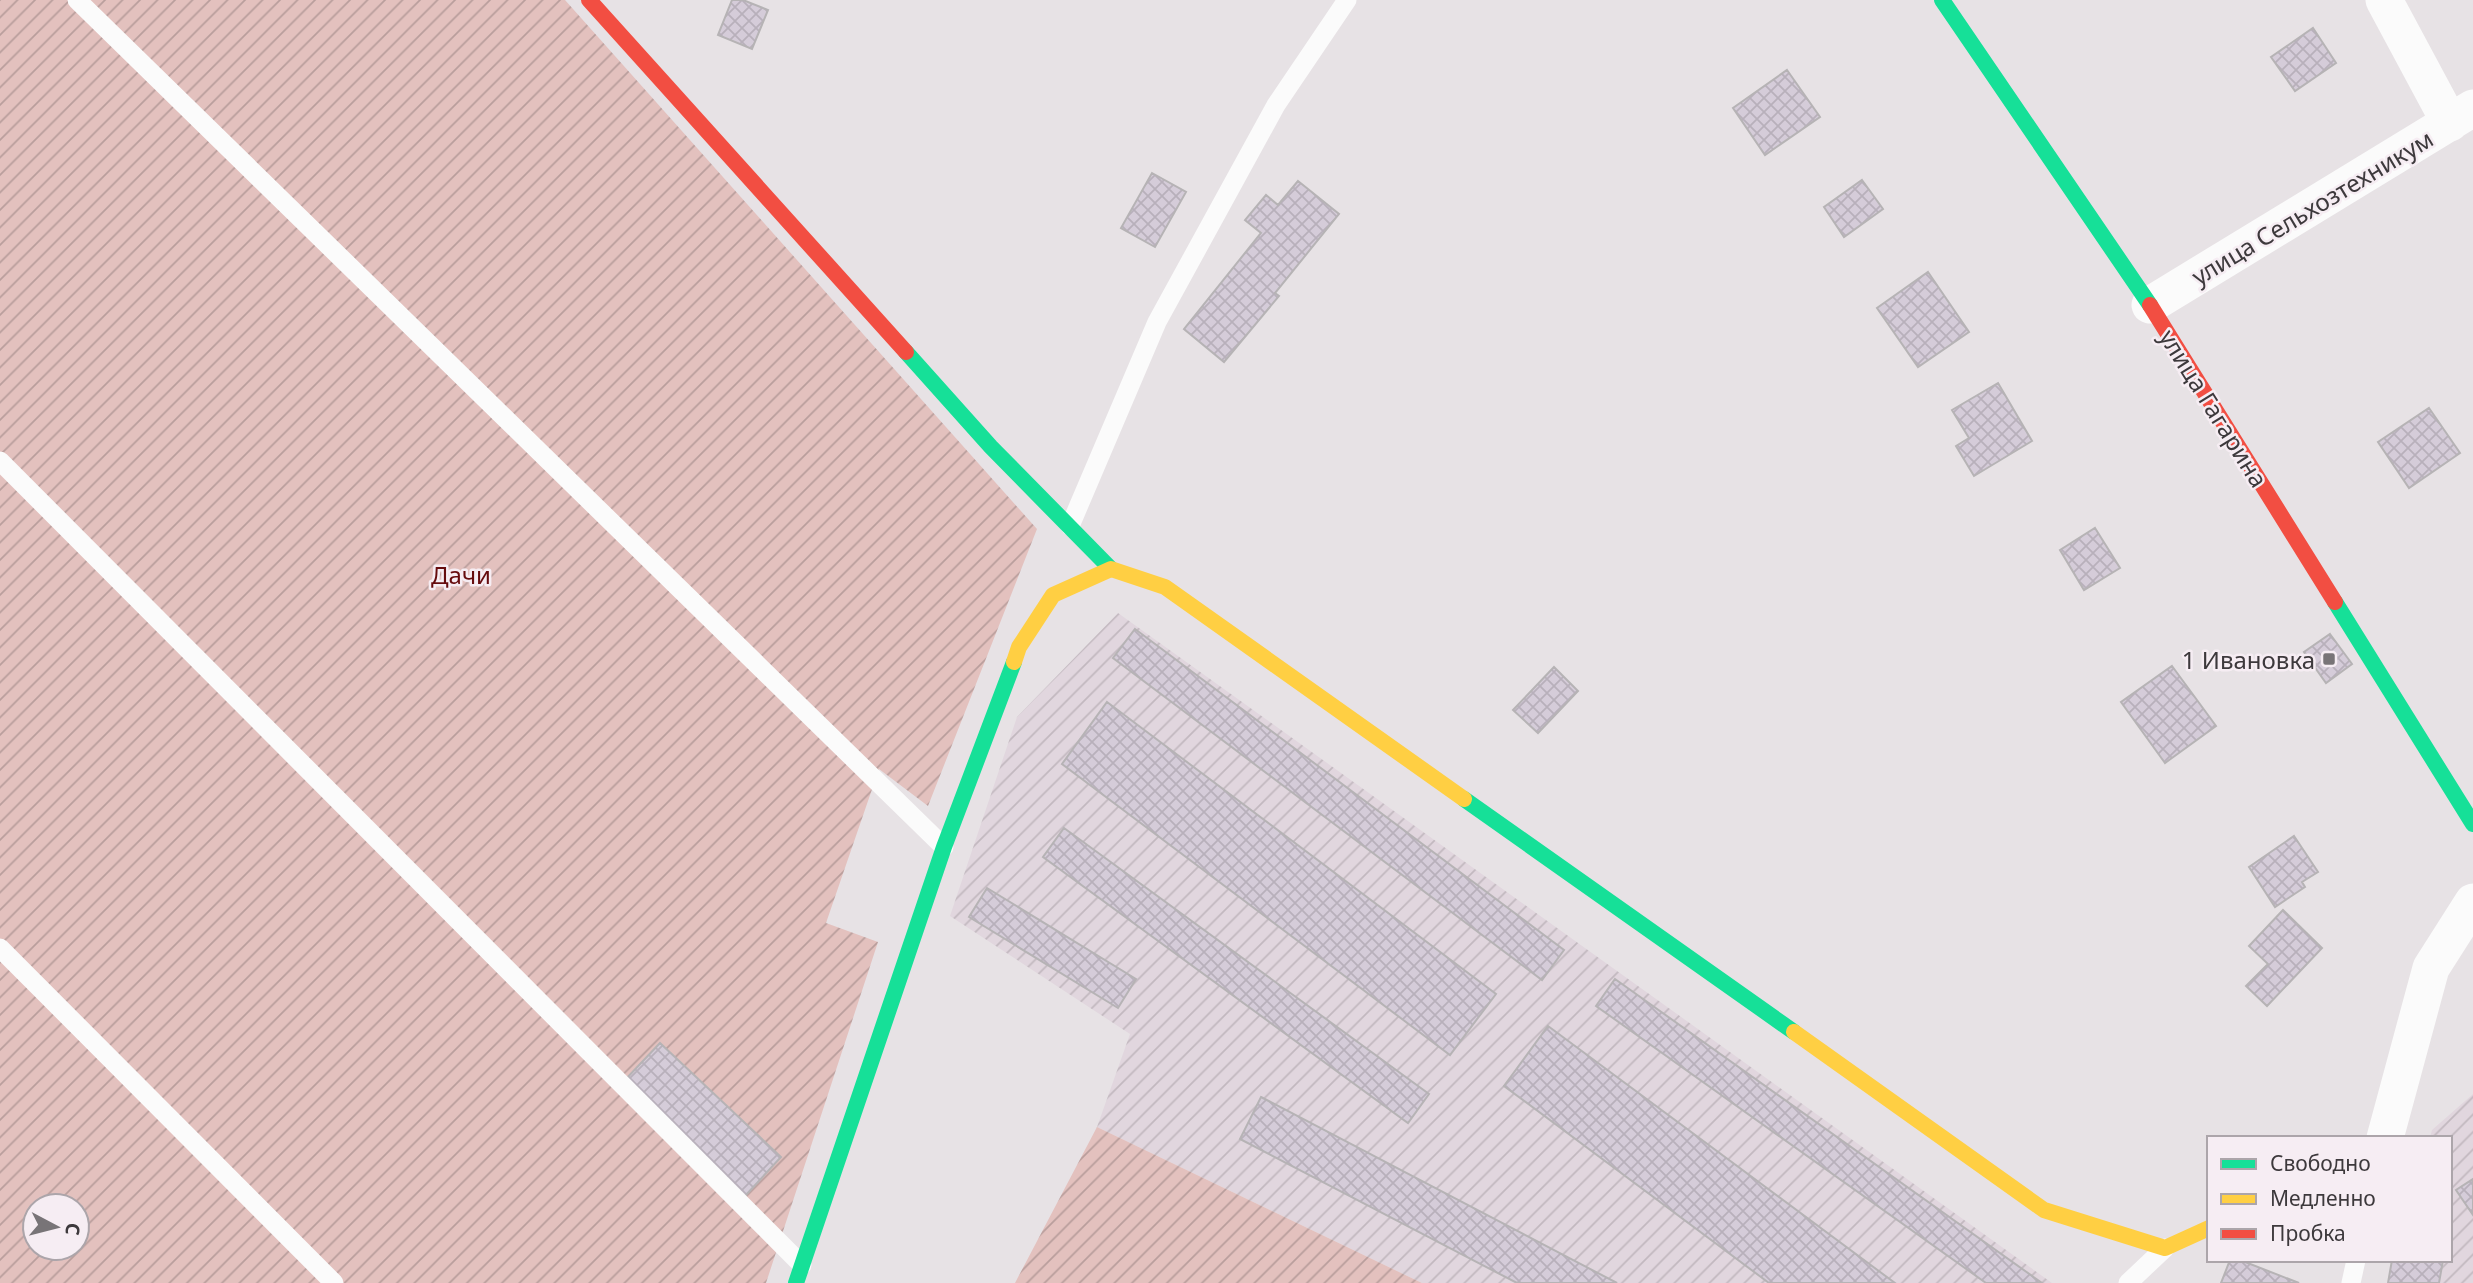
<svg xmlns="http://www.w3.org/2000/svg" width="2473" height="1283" font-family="'Noto Sans',sans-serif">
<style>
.industrial{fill:url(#industrial-furrows)}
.garden{fill:url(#garden-furrows);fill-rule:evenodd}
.building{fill:url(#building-cross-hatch);stroke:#b6b3b5;stroke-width:2}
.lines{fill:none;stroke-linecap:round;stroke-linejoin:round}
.lane{stroke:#fbfbfb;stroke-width:19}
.street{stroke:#fbfbfb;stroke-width:37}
.fast{stroke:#16e098;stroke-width:16}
.slow{stroke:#ffcf43;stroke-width:16}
.jam{stroke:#f24e42;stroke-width:16}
.poi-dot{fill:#787477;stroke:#f6edf3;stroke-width:2.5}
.labels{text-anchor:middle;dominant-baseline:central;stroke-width:5;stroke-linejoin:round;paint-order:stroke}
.street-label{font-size:24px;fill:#3d393c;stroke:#f6edf3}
.park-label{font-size:24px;fill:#660c0e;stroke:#f6edf3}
.poi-label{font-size:24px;fill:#3d393c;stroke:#f6edf3;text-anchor:end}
</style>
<defs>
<pattern id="industrial-furrows" width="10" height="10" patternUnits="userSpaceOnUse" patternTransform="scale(1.75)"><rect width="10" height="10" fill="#e1d6de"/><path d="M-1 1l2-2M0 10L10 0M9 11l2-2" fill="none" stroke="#c2b8bf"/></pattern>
<pattern id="garden-furrows" width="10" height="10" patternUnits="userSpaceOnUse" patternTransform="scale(1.75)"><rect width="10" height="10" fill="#e3c1be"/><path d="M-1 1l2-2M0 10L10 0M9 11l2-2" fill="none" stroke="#b99e9c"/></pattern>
<pattern id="building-cross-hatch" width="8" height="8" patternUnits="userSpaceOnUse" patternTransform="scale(1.75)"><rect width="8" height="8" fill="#d5ccd9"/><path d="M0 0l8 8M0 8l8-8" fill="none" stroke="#b8b0bb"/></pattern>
</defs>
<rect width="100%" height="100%" fill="#e7e2e5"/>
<path class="industrial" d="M1118,613L2052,1283H1422L1097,1127L1130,1034L950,916L1017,717Z
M2473,1094V1283H2388L2392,1260H2450V1138H2430L2432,1130Z"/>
<path class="garden" d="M0,0H565L1037,529L928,806L879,769L826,923L878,942L766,1283H0ZM35,1206H77V1248H35Z
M1097,1127L1422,1283H1015Z"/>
<path class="building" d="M732,0H743L768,10L752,49L718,35Z
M2313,28L2336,63L2295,91L2271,57Z
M1787,70L1820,117L1765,155L1733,108Z
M1152,173L1186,192L1155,247L1121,228Z
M1862,180L1883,209L1844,237L1824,207Z
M1298,181L1339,214L1275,293L1279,296L1224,362L1184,329L1261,233L1245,220L1266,195L1278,205Z
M1928,272L1969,332L1918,367L1877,308Z
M1998,383L2032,441L1974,476L1956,446L1969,438L1952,410Z
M2429,408L2460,453L2409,488L2378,442Z
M2095,528L2120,568L2084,590L2060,550Z
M1135,629L1564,950L1542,980L1113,658Z
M2330,634L2352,664L2326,683L2304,652Z
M2172,666L2216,726L2165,763L2121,702Z
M1554,667L1578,691L1538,733L1513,710Z
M1107,702L1496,994L1450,1055L1062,764Z
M1064,828L1429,1094L1408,1123L1043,857Z
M2294,836L2318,872L2302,882L2305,887L2275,907L2249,867Z
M987,888L1136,979L1118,1008L969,917Z
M2283,910L2322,948L2267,1006L2246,986L2268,964L2249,946Z
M1615,979L2042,1283H1986L1596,1006Z
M1548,1026L1895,1283H1769L1504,1086Z
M660,1043L781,1157L745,1196L624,1081Z
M1261,1097L1617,1283H1517L1240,1139Z
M2473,1179V1215L2456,1190Z
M2230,1260H2240L2299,1283H2221Z
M2392,1260H2443L2439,1283H2388Z"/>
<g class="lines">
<path class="lane" d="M77,0L944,847
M0,461L802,1265
M1070,526L1157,322L1276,105L1347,0
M0,948L334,1283
M2128,1283L2165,1248
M2351,1283L2356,1260"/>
<path class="street" d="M2384,0L2450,123
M2150,305L2473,108
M2385,1138L2431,968L2473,902"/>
<path class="fast" d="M1942,0L2150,305
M906,352L991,447L1111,569
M2335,602L2473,824
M1464,799L1794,1032
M796,1283L944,847L1014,662"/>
<path class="slow" d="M1014,662L1019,647L1053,595L1111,569L1165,587L1464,799
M1794,1032L2044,1210L2165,1248L2209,1228"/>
<path class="jam" d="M589,0L906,352
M2150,305L2335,602"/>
</g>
<rect class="poi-dot" x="2322" y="652" width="14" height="14" rx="3.5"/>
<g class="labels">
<g class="street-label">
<text transform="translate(2312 207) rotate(-31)">улица Сельхозтехникум</text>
<text transform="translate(2214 408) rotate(58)">улица Гагарина</text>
</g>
<g class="park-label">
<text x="461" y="574">Дачи</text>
</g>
<g class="poi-label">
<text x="2315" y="659">1 Ивановка</text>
</g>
</g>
<rect x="2207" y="1136" width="245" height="126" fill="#f6edf3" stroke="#aca5aa" stroke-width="2"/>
<rect x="2221" y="1159" width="35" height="10" fill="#16e098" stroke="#aca5aa" stroke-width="2"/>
<text x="2270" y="1171" font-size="21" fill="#3d393c">Свободно</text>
<rect x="2221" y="1194" width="35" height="10" fill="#ffcf43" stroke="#aca5aa" stroke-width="2"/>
<text x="2270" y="1206" font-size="21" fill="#3d393c">Медленно</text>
<rect x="2221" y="1229" width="35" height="10" fill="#f24e42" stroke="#aca5aa" stroke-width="2"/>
<text x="2270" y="1241" font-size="21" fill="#3d393c">Пробка</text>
<g transform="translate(56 1227) rotate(97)"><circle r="33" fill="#f6edf3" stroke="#aca5aa" stroke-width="2"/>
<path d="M0-5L12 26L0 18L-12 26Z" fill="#787477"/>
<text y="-10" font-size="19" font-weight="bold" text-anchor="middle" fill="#3d393c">С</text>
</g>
</svg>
